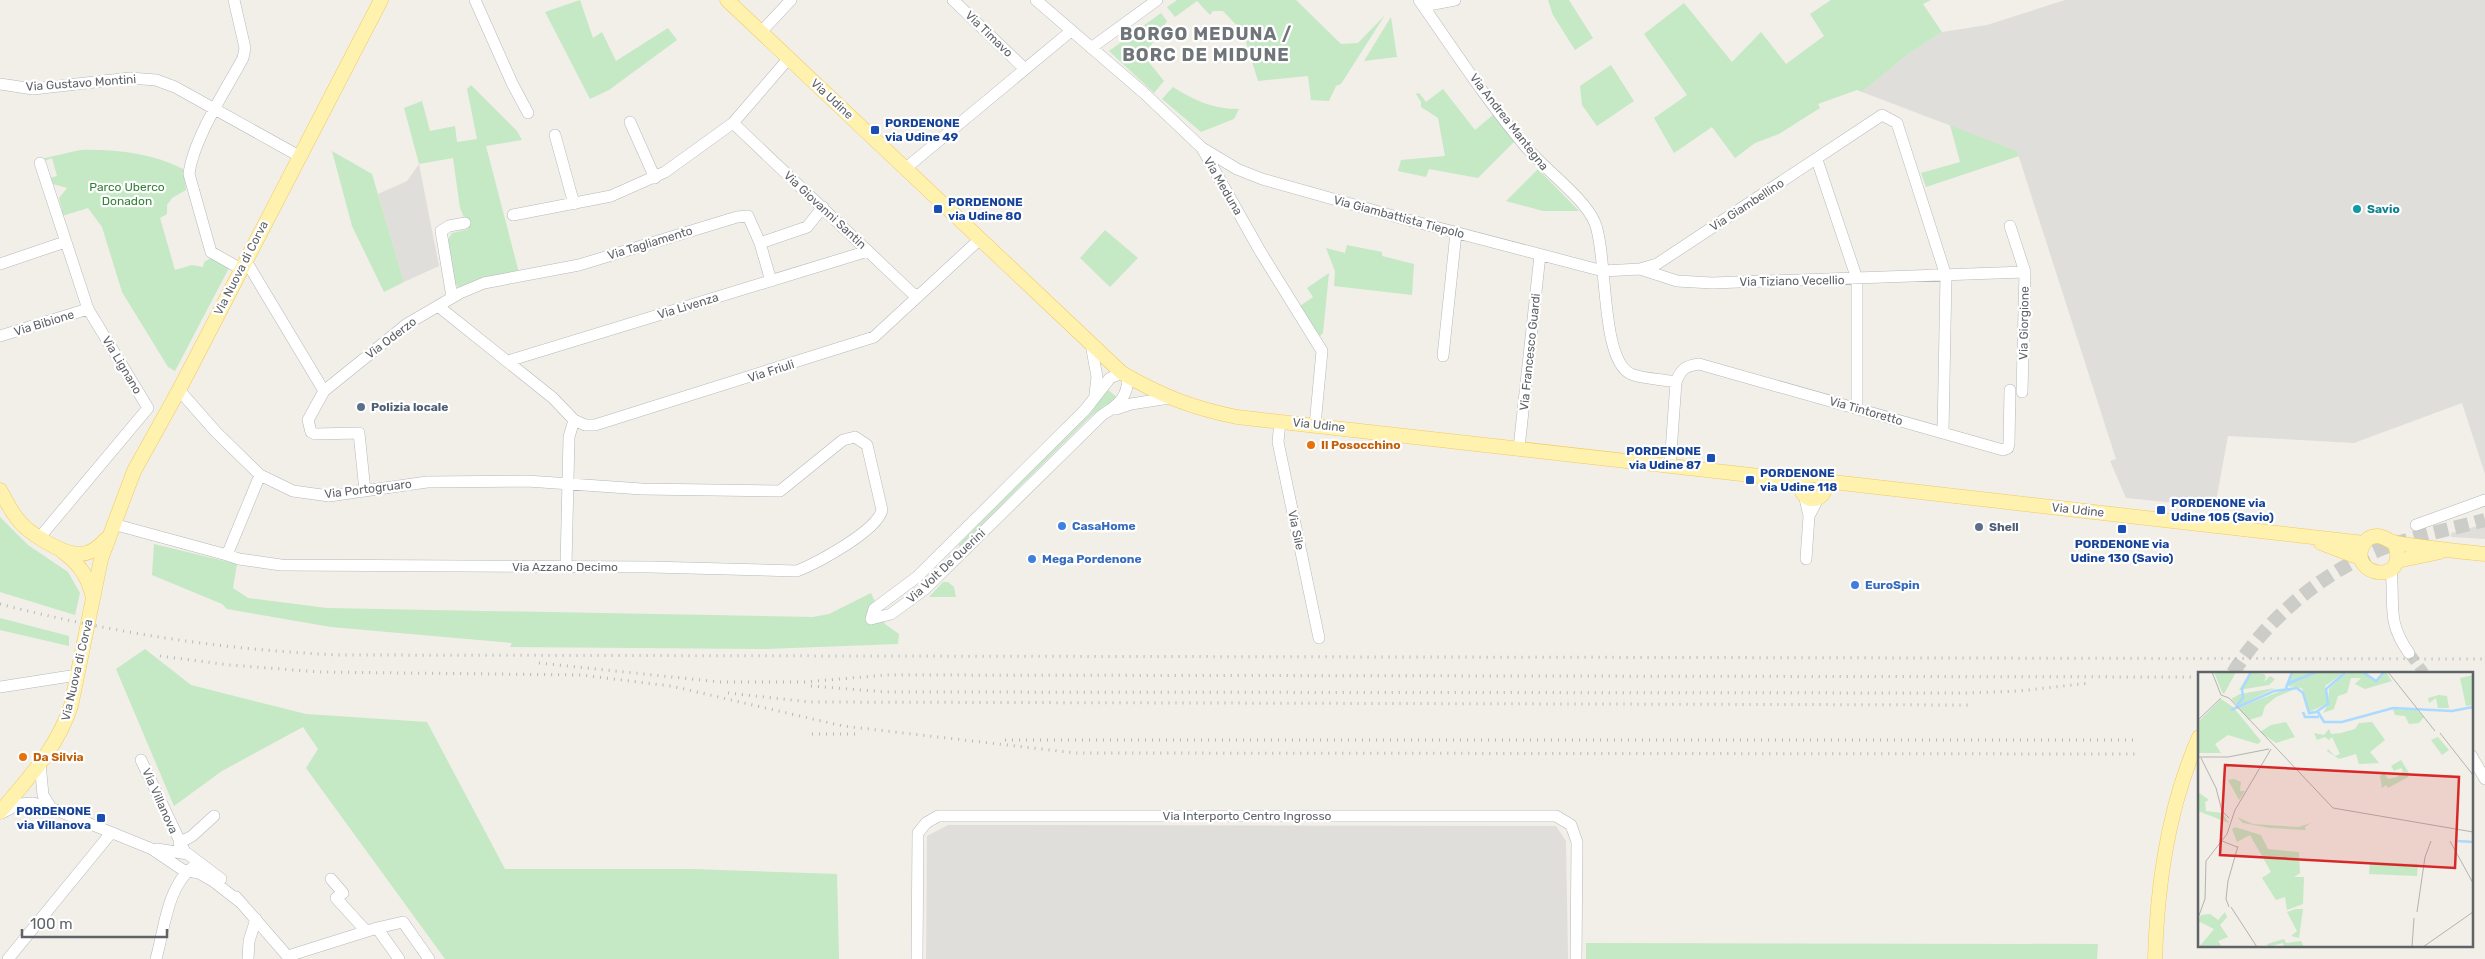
<svg xmlns="http://www.w3.org/2000/svg" width="2485" height="959" font-family="Rubik,sans-serif">
<style>
.industrial{fill:#e0deda}
.green{fill:#c5e8c5}
.lines{fill:none;stroke-linecap:round;stroke-linejoin:round}
.minor-tunnel{stroke:#ccccc8;stroke-width:11;stroke-dasharray:11 5.5;stroke-linecap:butt}
.major-tunnel{stroke:#ccccc8;stroke-width:14;stroke-dasharray:14 7;stroke-linecap:butt}
.minor-casing{stroke:#b5b8bc;stroke-width:12}
.major-casing{stroke:#f2c960;stroke-width:15}
.minor{stroke:#fff;stroke-width:11}
.major{stroke:#fff2af;stroke-width:14}
.rail{stroke:#b6b7b8;stroke-width:3;stroke-dasharray:1 6;stroke-linecap:butt}
.transit-dot{fill:#1a4fb4;stroke:#fff;stroke-width:2}
.culture-dot{fill:#0f9aa8;stroke:#fff;stroke-width:2}
.service-dot{fill:#5c6f8a;stroke:#fff;stroke-width:2}
.food-dot{fill:#e8710a;stroke:#fff;stroke-width:2}
.shop-dot{fill:#3f7fe0;stroke:#fff;stroke-width:2}
.labels{text-anchor:middle;dominant-baseline:central;stroke-width:4.5;stroke-linejoin:round;paint-order:stroke}
.street-label{font-size:12px;fill:#5f6368;stroke:#fff}
.transit-label{font-size:12px;font-weight:bold;fill:#164399;stroke:#fff;text-anchor:start}
.park-label{font-size:12px;fill:#348238;stroke:#fff}
.culture-label{font-size:12px;font-weight:bold;fill:#0d838f;stroke:#fff;text-anchor:start}
.service-label{font-size:12px;font-weight:bold;fill:#4e5e75;stroke:#fff;text-anchor:start}
.food-label{font-size:12px;font-weight:bold;fill:#c56008;stroke:#fff;text-anchor:start}
.shop-label{font-size:12px;font-weight:bold;fill:#366cbe;stroke:#fff;text-anchor:start}
.district-label{font-size:18px;font-weight:bold;letter-spacing:1px;fill:#70757a;stroke:#fff}
.inset-river{fill:none;stroke:#aadaff;stroke-width:2.5}
.inset-road{fill:none;stroke:#b3b3b1;stroke-width:1}
.view{fill:#d62828;fill-opacity:0.15;stroke:#d62828;stroke-width:2.5}
.inset-edge{fill:none;stroke:#5f6368;stroke-width:2.5}
</style>
<rect width="100%" height="100%" fill="#f1efe8"/>
<path class="industrial" d="M2065,0H2485V474L2462,403L2354,443L2228,436L2215,507L2126,498L2110,461L2116,459L2017,151L1862,92L1908,54L1942,32L1987,25Z
M419,164L439,266L404,282L378,194L407,181Z
M2485,524V539L2451,537V533Z
M948,825L1556,826L1566,841L1568,959H926L927,836Z"/>
<path class="green" d="M580,0L593,38L602,32L616,61L668,28L677,40L609,90L590,99L545,12Z
M1177,0H1296L1341,44L1358,43L1385,15L1341,84L1336,86L1329,101L1311,100L1308,76L1258,81L1243,32L1223,11H1213L1210,15L1197,1L1175,17L1167,7Z
M1548,0H1569L1593,38L1575,50L1553,15Z
M1831,0H1931L1923,4L1942,32L1908,54L1862,92L1857,90L1818,104L1820,108L1779,134L1755,143L1735,158L1712,127L1674,153L1654,118L1687,95L1644,34L1684,3L1732,62L1761,32L1786,64L1824,36L1810,14Z
M1161,13L1167,21L1144,56L1164,81L1154,93L1109,51Z
M1391,17L1397,57L1364,61Z
M1611,65L1634,101L1597,126L1582,105L1580,86Z
M471,85L517,131L522,140L486,146L519,273L459,288L455,283L448,240L452,233L469,229L460,208L453,158L419,164L404,108L422,101L430,131L455,126L457,142L477,139L467,89Z
M1173,87C1195,101 1213,109 1239,109L1234,119L1201,132L1162,99Z
M1443,89L1475,130L1494,114L1515,141L1478,178L1429,169L1426,177L1398,171L1401,160L1445,156L1438,118L1421,107V102L1416,94L1419,93L1426,102Z
M1950,125L2017,151L2019,156L1926,187L1921,173L1960,162Z
M80,150C114,149 152,153 183,169L186,190L172,198L167,205V214L160,218L175,270L192,265L203,267L204,262L211,258L229,268L175,371L168,367L122,292L102,227L88,208L62,216V210L59,198L67,188L53,184L50,178L57,176L52,158L42,162L41,159Z
M332,151L372,174L404,282L384,292L352,226Z
M1538,169L1579,211H1543L1506,201Z
M1105,230L1138,258L1110,287L1080,258Z
M1347,245L1382,252V256L1414,264L1412,295L1334,286L1335,271L1326,248L1345,253Z
M1329,273L1323,333L1320,336L1300,306L1313,297L1307,288Z
M1107,389L1119,399L1104,406L1090,417L960,546L958,545L1091,413Z
M0,517L28,545L68,572L80,593L75,615L0,592Z
M154,544L237,564L233,588L248,598L327,608L813,617L829,614L871,593L885,624L899,634L898,644L765,649L510,647L512,643L331,627L227,609L222,604L152,575Z
M943,582H948L954,587L956,597H929Z
M0,618L69,636V646L0,630Z
M145,649L191,685L306,714L427,722L505,869H692L837,874L839,959H445L306,768L318,749L303,727L222,771L174,806L116,669Z
M1586,943L2098,944L2097,959H1586Z"/>
<g class="lines">
<path class="minor-tunnel" d="M2409,653L2424,673"/>
<path class="major-tunnel" d="M2233,673C2268,617 2324,571 2386,547C2418,535 2452,529 2485,520"/>
<defs>
<path id="minor" d="M234,0L245,48L243,58C226,90 193,139 189,174L211,252L241,269
M475,0L512,83L528,113
M953,0L1025,69
M1036,0L1144,93L1202,148L1260,251L1322,351L1315,425
M1419,0C1454,50 1487,101 1526,147C1544,169 1585,198 1595,223C1608,256 1600,360 1631,374C1643,379 1662,379 1676,382L1670,466
M1423,6L1455,0
M761,32L791,0
M1091,48L1157,0
M0,84L33,89L130,78L156,80L175,87L299,156
M630,122L655,178
M733,123L912,293L917,295
M555,135L574,204
M1202,148L1237,169L1262,179L1397,217L1603,271L1640,269L1657,264L1882,115L1897,123L1946,276L1943,433
M1817,160L1857,279V409
M906,168L1071,31
M513,215L611,196L665,172L733,123L789,58
M2010,226L2025,272
M760,243L771,281
M246,261L324,391
M0,264L65,242
M1640,269L1677,281L1712,283L2025,272L2022,392
M452,297L441,231L449,226L465,223
M438,306L460,293L484,283L579,265L737,217L748,216L760,243L807,227L823,207
M0,336L88,309
M1091,344L1097,377L1095,394
M1443,356L1456,233
M508,361L868,251
M1122,373L1110,378L1085,410L917,577L874,609L871,619L891,614L925,589L1102,415C1119,405 1128,397 1128,376
M1676,382C1681,369 1685,366 1699,364L2003,450L2008,448L2009,443L2010,390
M179,390L216,432L260,475L293,491L329,496L427,482L527,481L642,489L780,491L843,440L855,437L867,445L882,510C877,531 817,563 797,571L651,567L281,565L239,559L227,555L260,475
M1116,409L1131,404L1169,398
M1280,421L1278,442L1319,638
M1519,448L1540,255
M365,491L359,433L315,434L311,432L308,420L324,391L407,324L438,306L553,398L574,420L585,425H595L874,337L980,239
M1804,494L1809,516L1806,559
M1809,516L1819,497
M113,524L227,555
M2416,525L2485,500
M40,537L148,408L88,309L40,163
M566,566L569,437L574,420
M2391,570C2395,605 2386,621 2409,653
M0,687L77,675
M2471,755L2485,779
M141,760L186,854
M40,763L43,795L51,808
M2,813L19,804L33,803L51,808L152,849L183,870L199,873L213,881L240,902
M179,843L192,836L214,816
M157,849L188,854L221,879
M331,879L343,893L336,898L366,931
M236,897L290,959
M377,928L403,922L429,959
M288,956L377,928L399,959
M8,959L111,833
M156,959C164,931 167,886 193,867
M248,959L249,941L256,919
M917,959L918,833L926,823L938,816H1556L1571,825L1577,842L1576,959"/>
<path id="major" d="M727,0L1122,373C1162,396 1192,408 1237,417L1777,478L1804,479
M1801 487a12 12 0 1 1 24 0a12 12 0 1 1-24 0Z
M1824,481L2364,543
M0,490C5,499 10,509 16,517C26,532 61,554 80,554C91,554 99,547 106,539
M2394,542C2412,587 2347,577 2363,545C2366,539 2371,536 2378,536C2385,537 2390,542 2396,543C2425,548 2456,551 2485,554
M2321,543L2360,558
M63,552C79,564 87,575 92,594
M2397,561L2440,552
M0,812C29,777 56,750 71,706L101,559L134,471L179,390L381,0
M2155,959C2157,885 2169,805 2199,737"/>
</defs>
<use href="#minor" class="minor-casing"/>
<use href="#major" class="major-casing"/>
<use href="#minor" class="minor"/>
<use href="#major" class="major"/>
<path class="rail" d="M0,604C112,633 225,650 340,655L2485,659
M160,656L230,665L320,672L581,675L671,686L843,726L1076,753L2136,754
M539,663L720,682H805L886,675L2193,677
M811,686L886,692L1967,693L2019,691L2090,683
M728,693L810,702L1973,705
M812,734H856
M1005,740H2136"/>
</g>
<g class="transit-dot">
<rect x="870" y="125" width="10" height="10" rx="2.5"/>
<rect x="933" y="204" width="10" height="10" rx="2.5"/>
<rect x="1706" y="453" width="10" height="10" rx="2.5"/>
<rect x="1745" y="475" width="10" height="10" rx="2.5"/>
<rect x="2156" y="505" width="10" height="10" rx="2.5"/>
<rect x="2117" y="524" width="10" height="10" rx="2.5"/>
<rect x="96" y="813" width="10" height="10" rx="2.5"/>
</g>
<circle class="culture-dot" cx="2357" cy="209" r="5"/>
<g class="service-dot">
<circle cx="361" cy="407" r="5"/>
<circle cx="1979" cy="527" r="5"/>
</g>
<g class="food-dot">
<circle cx="1311" cy="445" r="5"/>
<circle cx="23" cy="757" r="5"/>
</g>
<g class="shop-dot">
<circle cx="1062" cy="526" r="5"/>
<circle cx="1032" cy="559" r="5"/>
<circle cx="1855" cy="585" r="5"/>
</g>
<g class="labels">
<g class="street-label">
<text transform="translate(989 34) rotate(44)">Via Timavo</text>
<text transform="translate(81 83) rotate(-4)">Via Gustavo Montini</text>
<text transform="translate(832 99) rotate(43)">Via Udine</text>
<text transform="translate(1509 122) rotate(52)">Via Andrea Mantegna</text>
<text transform="translate(1223 186) rotate(60)">Via Meduna</text>
<text transform="translate(1747 205) rotate(-33)">Via Giambellino</text>
<text transform="translate(825 210) rotate(43)">Via Giovanni Santin</text>
<text transform="translate(1399 217) rotate(15)">Via Giambattista Tiepolo</text>
<text transform="translate(650 243) rotate(-17)">Via Tagliamento</text>
<text transform="translate(241 268) rotate(-63)">Via Nuova di Corva</text>
<text transform="translate(1792 281) rotate(-1)">Via Tiziano Vecellio</text>
<text transform="translate(688 306) rotate(-17)">Via Livenza</text>
<text transform="translate(44 323) rotate(-17)">Via Bibione</text>
<text transform="translate(2024 323) rotate(-89)">Via Giorgione</text>
<text transform="translate(391 338) rotate(-37)">Via Oderzo</text>
<text transform="translate(1530 352) rotate(-84)">Via Francesco Guardi</text>
<text transform="translate(122 365) rotate(59)">Via Lignano</text>
<text transform="translate(771 371) rotate(-18)">Via Friuli</text>
<text transform="translate(1866 411) rotate(16)">Via Tintoretto</text>
<text transform="translate(1319 425) rotate(6)">Via Udine</text>
<text transform="translate(368 489) rotate(-7)">Via Portogruaro</text>
<text transform="translate(2078 510) rotate(6)">Via Udine</text>
<text transform="translate(1296 530) rotate(78)">Via Sile</text>
<text transform="translate(946 566) rotate(-43)">Via Volt De Querini</text>
<text x="565" y="567">Via Azzano Decimo</text>
<text transform="translate(77 670) rotate(-77)">Via Nuova di Corva</text>
<text transform="translate(160 801) rotate(66)">Via Villanova</text>
<text x="1247" y="816">Via Interporto Centro Ingrosso</text>
</g>
<g class="transit-label">
<text x="885" y="123">PORDENONE<tspan x="885" dy="14">via Udine 49</tspan></text>
<text x="948" y="202">PORDENONE<tspan x="948" dy="14">via Udine 80</tspan></text>
<text x="1701" y="451" text-anchor="end">PORDENONE<tspan x="1701" dy="14">via Udine 87</tspan></text>
<text x="1760" y="473">PORDENONE<tspan x="1760" dy="14">via Udine 118</tspan></text>
<text x="2171" y="503">PORDENONE via<tspan x="2171" dy="14">Udine 105 (Savio)</tspan></text>
<text x="2122" y="544" text-anchor="middle">PORDENONE via<tspan x="2122" dy="14">Udine 130 (Savio)</tspan></text>
<text x="91" y="811" text-anchor="end">PORDENONE<tspan x="91" dy="14">via Villanova</tspan></text>
</g>
<g class="park-label">
<text x="127" y="187">Parco Uberco<tspan x="127" dy="14">Donadon</tspan></text>
</g>
<g class="culture-label">
<text x="2367" y="209">Savio</text>
</g>
<g class="service-label">
<text x="371" y="407">Polizia locale</text>
<text x="1989" y="527">Shell</text>
</g>
<g class="food-label">
<text x="1321" y="445">Il Posocchino</text>
<text x="33" y="757">Da Silvia</text>
</g>
<g class="shop-label">
<text x="1072" y="526">CasaHome</text>
<text x="1042" y="559">Mega Pordenone</text>
<text x="1865" y="585">EuroSpin</text>
</g>
<g class="district-label">
<text x="1206" y="34">BORGO MEDUNA /<tspan x="1206" dy="21">BORC DE MIDUNE</tspan></text>
</g>
</g>
<g transform="translate(2198 672)">
<rect width="275" height="275" fill="#f1efe8"/>
<path d="M16,0H38L26,22L24,20ZM52,0L66,2L68,5L66,10L72,4L77,7L71,13L41,18ZM94,0H147L127,14L130,31L131,17L149,0H164L177,9L188,0L194,9L167,17L157,12L163,6H153L149,21L140,24L136,37L125,41L129,34V32L111,40L104,16L89,14ZM275,3V33L268,34L262,6ZM77,16L40,34L33,27L42,22ZM88,17H97L78,25L67,34L64,44L51,48L40,36ZM241,23L249,24L251,36H240L238,26L231,31L230,26ZM23,27L35,35L63,69L60,72L30,63L17,72L23,81H0V50ZM195,37L219,38L226,45L221,51L211,52L207,44L197,43ZM88,50L97,65L78,71L62,60L73,53ZM174,50L187,68L172,80L181,91L161,92L158,82L141,87L129,79L130,77L137,84L142,82L134,65L131,68L127,65L119,68L116,61L126,63L131,57L133,62L143,61L157,57L161,51ZM240,65L251,78L244,83L233,68ZM203,88L211,101L210,105L190,116L188,113L184,116L182,104L186,101L190,107L199,105L205,99L203,96L196,99L193,94ZM36,107L43,110L42,119H47L41,128L30,108ZM0,120L11,128L7,130L8,139L24,141L31,151L0,139ZM39,145L55,152L100,155L113,151L107,155L108,158L72,156L45,151ZM37,155L63,163L70,177L101,180L102,201L96,205H106L105,232L89,238L87,225L78,228L64,206L73,200L52,163L39,170L34,157ZM172,190L220,192L219,204L171,202ZM98,237H105L101,266L93,264L99,259L89,240ZM27,240L29,245L22,253L30,265L20,269L24,275H1L16,257L0,249L3,243L12,242L20,248ZM86,267L88,271L103,269L106,275H86L85,271L70,275L69,272Z" fill="#c5e8c5"/>
<path class="inset-river" d="M165,0L178,9L186,0M89,12L118,0M88,16L94,0M39,33L45,26L44,17L53,0M33,38L76,19L99,16L105,21L111,41L118,40L130,32L128,17L148,0M105,40L107,45H121M120,40L126,50H144L195,36L254,39L275,35M260,169L275,170"/>
<path class="inset-road" d="M14,0L23,23L31,26L135,136L275,160M190,0L237,59M0,48L23,26M242,61L275,103M0,85H30L71,77M3,86L18,116L24,139L31,146M24,169L39,175M252,169L275,211M31,235L28,227L30,209L40,174M33,235L59,275M219,240L227,185L233,169M0,246L7,227L8,189L29,162L37,138L73,77M214,275L216,246M225,275L275,240"/>
<path class="view" d="M27,93L261,105L257,196L22,183Z"/>
<rect width="275" height="275" class="inset-edge"/>
</g>
<path d="M22 929v8h145v-8" fill="none" stroke="#5f6368" stroke-width="2.5"/>
<text x="30" y="929" font-size="15" fill="#5f6368" stroke="#ffffff" stroke-width="4" paint-order="stroke">100 m</text>
</svg>
